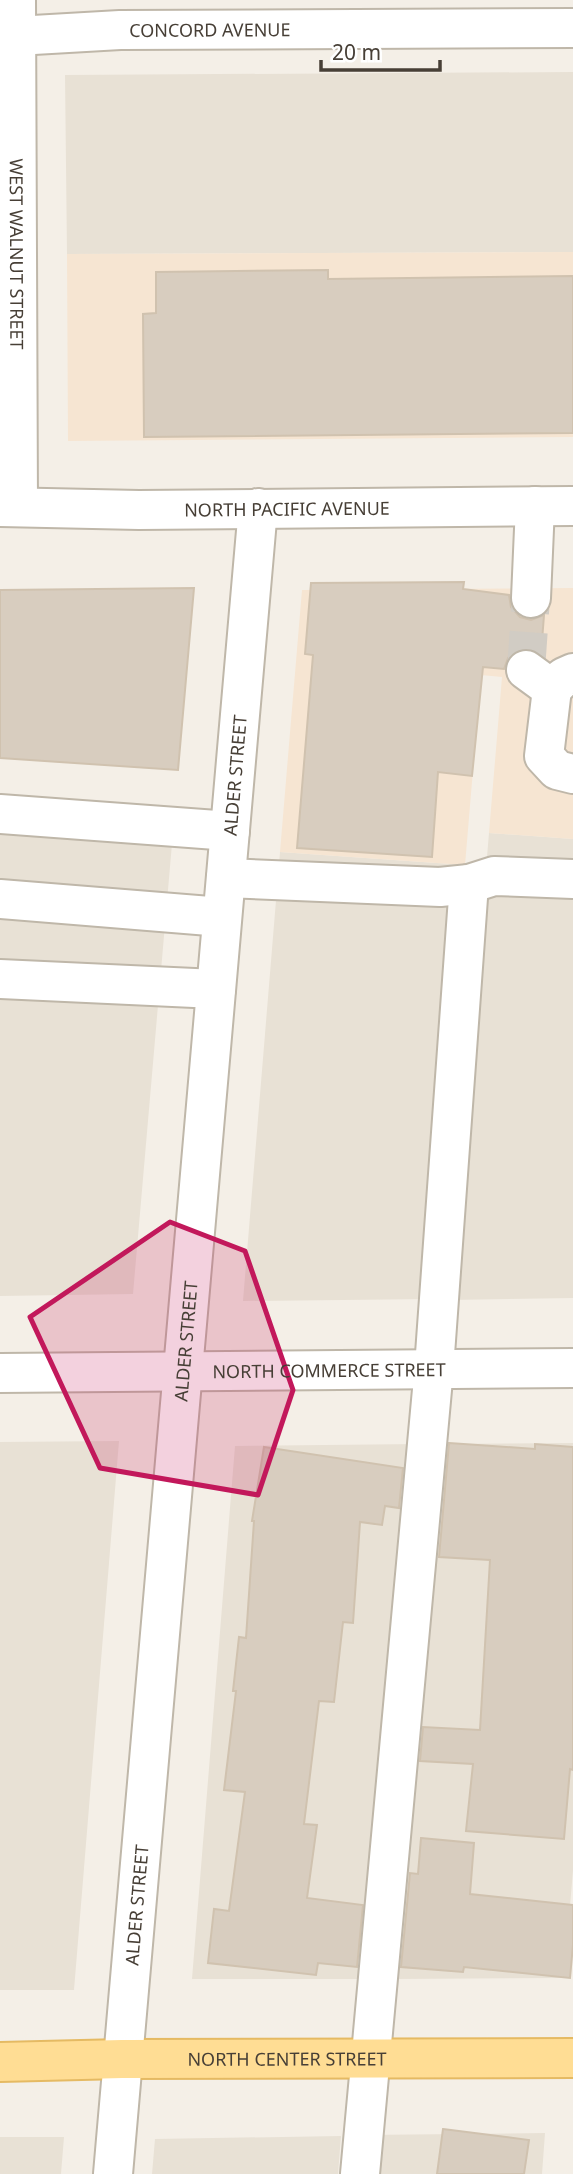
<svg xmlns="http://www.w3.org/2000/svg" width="573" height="2174" font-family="'Noto Sans',sans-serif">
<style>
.residential{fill:#e8e1d5}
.commercial{fill:#f6e5d2}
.building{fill:#d8cdbf;stroke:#d0c2af;stroke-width:2}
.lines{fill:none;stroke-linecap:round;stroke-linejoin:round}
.minor-tunnel{stroke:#d1ccc4;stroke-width:38;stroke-dasharray:38 19;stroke-linecap:butt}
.minor-casing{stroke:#bfb7a9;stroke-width:42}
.major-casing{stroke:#e5ba63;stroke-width:42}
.minor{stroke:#fff;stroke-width:38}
.major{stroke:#ffdd94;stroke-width:38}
.marked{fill:#c2185b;fill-opacity:0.2;stroke:#c2185b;stroke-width:5;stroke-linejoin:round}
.labels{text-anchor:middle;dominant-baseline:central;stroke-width:5;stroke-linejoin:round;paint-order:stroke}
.street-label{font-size:18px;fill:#473f36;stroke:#fff}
</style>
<rect width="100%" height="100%" fill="#f4efe7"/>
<path class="residential" d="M573,72V252L67,254L65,75Z
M175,809L133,1294L0,1296V810Z
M489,833L573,839V1298L450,1300Z
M280,852L465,865L431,1299L243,1301Z
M119,1441L74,1990H0V1442Z
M573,1443V1870L564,1978L396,1979L439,1444Z
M419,1444L375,1979H192L235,1446Z
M545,2133L542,2174H359L362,2135Z
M341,2136L338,2174H152L155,2139Z
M0,2137H64L61,2174H0Z"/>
<path class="commercial" d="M573,252V437L68,441L67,254Z
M573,588V839L489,833L502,677L481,675L465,865L280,852L302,590Z"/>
<path class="building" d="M328,270V279L573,276V433L144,437L143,314L156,313V272Z
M464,582L463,589L509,595L511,607L520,617L531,620L544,615L541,654L529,648L518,650L508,658L504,669L483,667L472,776L438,772L432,857L297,848L313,655L305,654L311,583Z
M194,588L178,770L0,758V590Z
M449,1443L535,1449V1444L573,1447V1770L570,1769L564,1839L466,1831L473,1764L420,1761L423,1727L480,1730L490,1560L439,1557Z
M264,1447L403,1468L399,1508L385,1506L382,1525L360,1522L353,1623L343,1622L334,1702L319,1701L304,1824L317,1825L307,1898L363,1905L357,1967L318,1963L316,1975L208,1963L214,1909L229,1911L245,1792L224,1790L236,1691H233L239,1637L246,1638L254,1521H252Z
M421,1838L474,1843L470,1894L573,1905V1945L570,1978L464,1967L463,1972L401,1967L410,1873L418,1874Z
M443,2129L529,2140L524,2174H437Z"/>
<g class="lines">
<path class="minor-tunnel" d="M526,670L531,598"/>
<defs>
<g id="minor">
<path id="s1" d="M16,0L18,506"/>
<path id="s2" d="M16,36L120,30L573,28"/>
<path id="s3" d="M0,507L139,510L573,506"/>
<path d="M531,598L535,506"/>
<path d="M526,670L552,689"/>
<path d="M573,673L564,677L552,689L544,756L557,770L573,774"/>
<path d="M0,814L230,831"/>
<path d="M226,878L440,887L469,884L494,876L573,879"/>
<path d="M0,899L222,917"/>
<path d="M0,979L216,989"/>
<path id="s4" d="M0,1373L573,1368"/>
<path id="s5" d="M113,2174L258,508"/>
<path d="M360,2174L434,1368L469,884"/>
</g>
<g id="major">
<path id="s6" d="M0,2062L122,2059L573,2058"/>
</g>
</defs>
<use href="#minor" class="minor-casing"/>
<use href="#major" class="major-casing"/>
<use href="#minor" class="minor"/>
<use href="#major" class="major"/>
</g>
<path class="marked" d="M170,1222L245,1251L293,1390L258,1495L100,1468L30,1317Z"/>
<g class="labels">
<g class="street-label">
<text stroke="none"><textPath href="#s2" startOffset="194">CONCORD AVENUE</textPath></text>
<text stroke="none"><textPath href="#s1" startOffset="254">WEST WALNUT STREET</textPath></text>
<text stroke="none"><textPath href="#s3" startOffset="287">NORTH PACIFIC AVENUE</textPath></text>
<text stroke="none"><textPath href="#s5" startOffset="1404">ALDER STREET</textPath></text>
<text stroke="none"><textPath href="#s5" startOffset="836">ALDER STREET</textPath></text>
<text stroke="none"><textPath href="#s4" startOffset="329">NORTH COMMERCE STREET</textPath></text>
<text stroke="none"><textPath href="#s5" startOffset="270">ALDER STREET</textPath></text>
<text stroke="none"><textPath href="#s6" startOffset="287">NORTH CENTER STREET</textPath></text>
</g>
</g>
<path d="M321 60v10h119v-10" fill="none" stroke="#473f36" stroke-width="3.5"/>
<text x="332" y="60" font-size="21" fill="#473f36" stroke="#ffffff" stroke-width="5" paint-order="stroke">20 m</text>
</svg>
